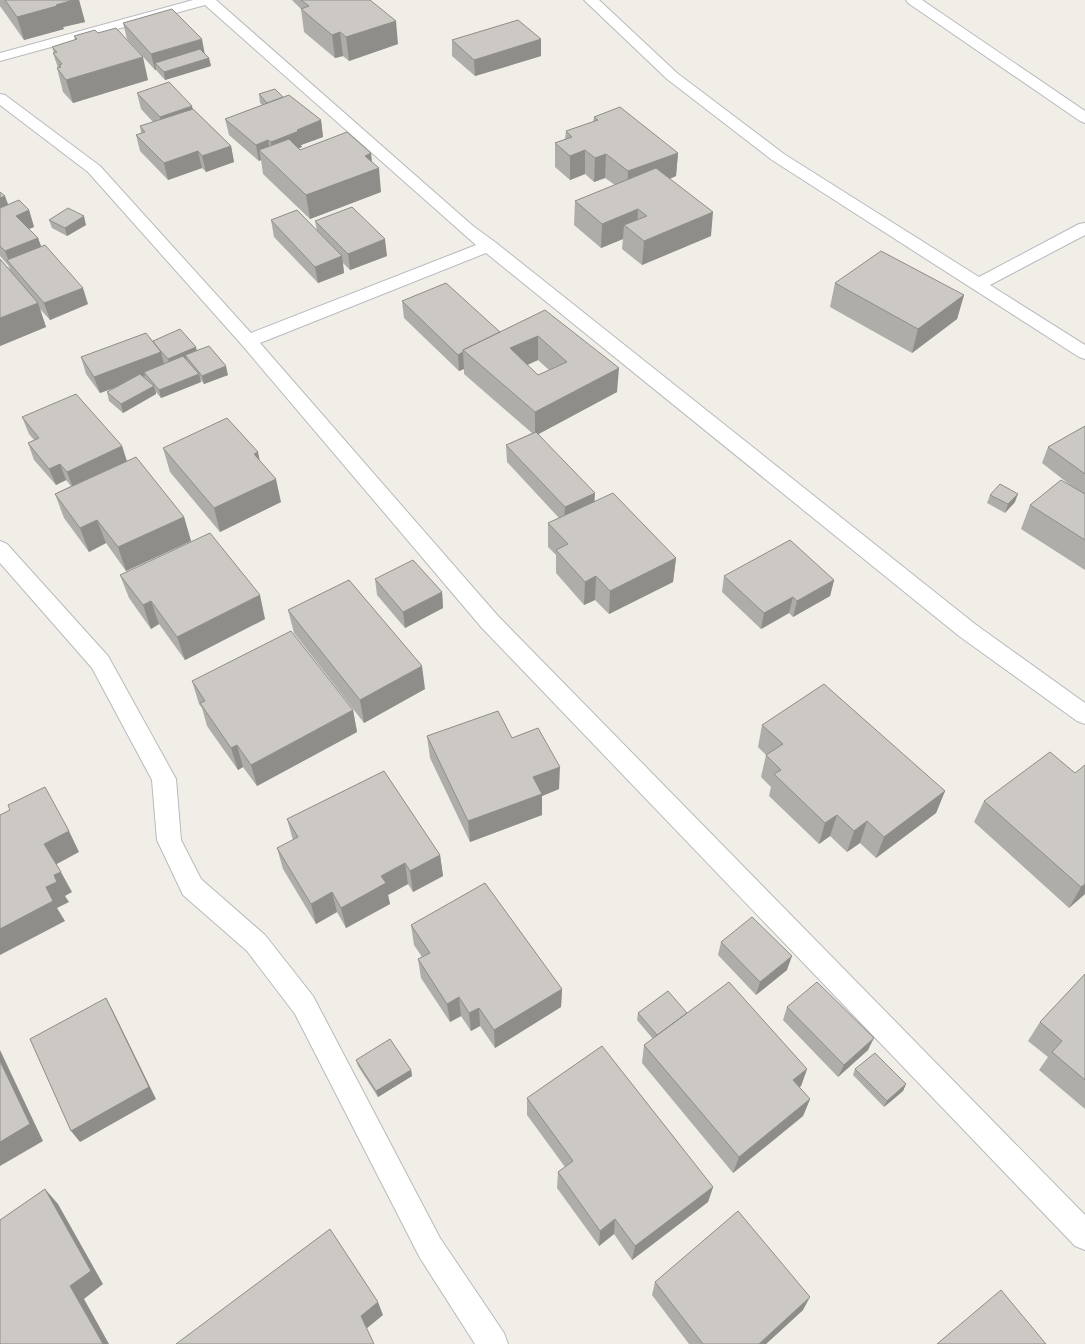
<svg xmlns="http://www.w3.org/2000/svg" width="1085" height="1344" font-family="Poppins,sans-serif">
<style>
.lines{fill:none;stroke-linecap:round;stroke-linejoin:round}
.street-casing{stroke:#b7babe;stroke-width:2}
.street{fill:#fff;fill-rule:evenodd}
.wall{fill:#afada9;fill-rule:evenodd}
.shaded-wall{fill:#8f8d89}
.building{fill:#ccc9c4;stroke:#8f8d89;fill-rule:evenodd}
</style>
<rect width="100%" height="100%" fill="#f1eee7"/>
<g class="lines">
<defs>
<path id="street" d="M193,0H216L473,226L495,242L975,624L1085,703V724L1077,721L959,636L486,253L260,343L498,616L1085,1215V1250L1075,1246L482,628L242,345L88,172L0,105V94L5,95L100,166L251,333L476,245L205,5L0,61V53Z
M584,0H599L677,73L784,154L979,277L1079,224L1085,223V235L990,285L1085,345V359L1079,357L772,160L667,79Z
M906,0H922L1085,111V123L1080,121L908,3Z
M0,541L7,544L108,656L176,779L181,840L201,879L265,935L313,996L440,1238L504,1333L508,1344H475L420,1258L295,1014L247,951L183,895L157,840L152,780L92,668L0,563Z"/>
</defs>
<use href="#street" class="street-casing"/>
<use href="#street" class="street"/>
</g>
<path class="wall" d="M0,0H79L85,22L63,27L64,29L24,40L0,6Z
M292,0H370L398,44L349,61L343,56L335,58L304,32L301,9Z
M123,23L205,54L209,58L211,66L165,80L157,71L156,70H155L127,39Z
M74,36L148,80L73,103L63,92L57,68H58L53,53H54L52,47L75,40Z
M452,40L541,56L475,76L452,56Z
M137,93L193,109L231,146L234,162L206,172L202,168L168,180L140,151L136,135L141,133L140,126L153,122L141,109Z
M259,94L283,97L321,120L323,137L301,145L302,147L299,148L300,150L372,163L381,192L310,219L263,174L261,160L259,161L229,135L225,119L262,105L260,103Z
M594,117L678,153L676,176L670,179L711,236L642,265L622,249L623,239L601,248L574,225L575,201L615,185L605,178L594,182L585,174L570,180L555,167V143L565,139L566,131L593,122Z
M0,192L8,204L29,210L34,227L29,229L38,238L41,247L88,304L50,320L40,309L46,327L0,346V259L10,270L8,265L0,256Z
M49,220L86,225L67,236L52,228Z
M271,220L317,231L315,221L387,256L350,270L343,263L344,273L318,283L274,237Z
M835,283L964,295L957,319L912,353L830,307Z
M402,301L500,332L545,310L617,392L538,434L595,501L676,558L673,582L609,614L595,600L584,605L556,573V555L548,547V523L559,518L507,462L506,445L532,433L464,374V369L459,371L404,318ZM538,360L549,370L538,375L527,365Z
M153,341L197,350L228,375L204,384L200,379L201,382L161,398L156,392V394L123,413L109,401L107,392L117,387L100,393L86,374L81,357Z
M22,417L122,446L127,461L184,517L191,541L126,571L106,543L89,552L64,518L55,494L71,486L66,480L56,485L34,460L28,443L34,440L29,434Z
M1085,426V570L1021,529L1030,505L1074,488L1042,463L1048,447Z
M163,448L260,461L281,502L220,532L170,472Z
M990,495L1015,502L1005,513L987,503Z
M120,575L265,619L185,660L159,624L151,629L129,598Z
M724,576L834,580L830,596L793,617L789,613L761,629L722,592Z
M375,579L442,592L443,608L405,628L377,595Z
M288,610L425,689L364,723L294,633Z
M192,681L353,710L357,732L257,786L243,767L238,770L207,726L202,708L199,704Z
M762,725L945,791L936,813L876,858L860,843L847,852L830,836L819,844L769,796L771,787L761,777L766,755L758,747Z
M427,736L512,738L559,789L542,796V815L470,842L430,758Z
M1075,773L1085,894L1069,908L974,822L984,801Z
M287,819L440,855L443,876L413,892L408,884L388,895L390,904L346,928L337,912L316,924L283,869L277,848L293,840Z
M411,925L562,989L561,1007L495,1048L480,1026L471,1031L461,1016L450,1022L421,978L418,959L422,957L414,945Z
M721,942L787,970L756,995L718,955Z
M1085,974V1109L1039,1070L1048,1057L1028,1041L1040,1022Z
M787,1007L868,1050L838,1077L783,1020Z
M638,1013L687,1014L807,1069L801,1086L799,1087L810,1099L803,1116L733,1173L642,1063L644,1045L653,1039L637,1020Z
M356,1060L411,1070L412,1076L378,1097L358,1066Z
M855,1069L906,1084L903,1091L884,1107L853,1075Z
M527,1098L713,1187L708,1202L632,1260L614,1234L599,1246L557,1188L558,1172L565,1167L527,1115Z
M655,1282L803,1310L766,1344H689L652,1295Z"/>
<path class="shaded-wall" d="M73,0H79L85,22L63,27L64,29L24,40L17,17L56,5Z
M396,21L398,44L349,61L346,37Z
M340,32L343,56L335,58L332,35Z
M202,39L205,55L155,63L156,70H155L151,54Z
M541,39V56L475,76L474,60Z
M143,57L148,80L73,103L66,80Z
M209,58L211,66L165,80L164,72Z
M192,106L196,123L164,133L160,117Z
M321,120L323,137L301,145L302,147L273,159L271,142L297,130Z
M268,140L271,157L259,150L261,160L259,161L256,145Z
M231,146L234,162L206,172L202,156Z
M585,150V174L570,180V156Z
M198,151L202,168L168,180L164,163Z
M371,153L373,170L379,168L381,192L310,219L306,195L365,156Z
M678,153L676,176L627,195L628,171Z
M606,154L605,178L594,182L595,158Z
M5,196L11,212L0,218V198Z
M638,209L637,233L624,225L623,239L601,248L602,224Z
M29,210L34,227L21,232L16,216Z
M713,212L711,236L642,265L644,241Z
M84,216L86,225L67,236L65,228Z
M38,238L44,254L10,264L5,251Z
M385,239L387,256L350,270L348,254Z
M342,256L344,273L318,283L315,267Z
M83,288L88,304L50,320L44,303Z
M964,295L957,319L912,353L918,329Z
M38,303L46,327L0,346V318Z
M538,336V360L510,373V348Z
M196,347L198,355H185L187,360L170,368L168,359Z
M161,352L165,368L144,372L145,376L100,393L94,377Z
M463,352L464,369L459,371L458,355Z
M226,366L228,375L204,384L202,376Z
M619,368L617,392L535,436V412Z
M199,374L201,382L161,398L159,390Z
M154,386L156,394L123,413L121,404Z
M122,446L127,462L73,488L67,472Z
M258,452L263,476L254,454Z
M60,464L66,480L56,485L49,469Z
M276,479L281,502L220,532L214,508Z
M595,493L594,509L564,524L565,507Z
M1018,494L1015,502L1005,513L1008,504Z
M184,517L191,541L126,571L118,547Z
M97,520L106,543L89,552L80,528Z
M676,558L673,582L609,614L610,591Z
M596,576L595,600L584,605L585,582Z
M834,580L830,596L793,617L797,601Z
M442,592L443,608L405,628L403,612Z
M260,595L265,619L185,660L177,637Z
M793,597L789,613L761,629L764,613Z
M151,601L159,624L151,629L143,605Z
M422,666L425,689L364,723L360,700Z
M353,710L357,732L257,786L251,765Z
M237,745L243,767L238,770L231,748Z
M560,767L559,789L542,796V815L470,842L468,821L533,777Z
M945,791L936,813L876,858L884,837Z
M837,815L830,836L819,844L825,823Z
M867,821L860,843L847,852L854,831Z
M69,831L79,852L55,865L44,844Z
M440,855L443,876L413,892L410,871Z
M405,863L408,884L388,895L390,904L346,928L341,908L381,876Z
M61,872L72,892L65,896L69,902L57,908L65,921L0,955V929L54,875Z
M1085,884V894L1069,908L1081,887Z
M332,892L337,912L316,924L311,904Z
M792,956L787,970L756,995L760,982Z
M562,989L561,1007L495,1048L494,1030Z
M459,997L461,1016L450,1022L447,1004Z
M106,998L113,1011L156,1099L80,1142L71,1131Z
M479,1008L480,1026L471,1031L469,1013Z
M874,1038L868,1050L838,1077L844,1065Z
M0,1050L43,1141L0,1166Z
M807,1069L801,1086L786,1097L793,1080Z
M411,1070L412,1076L378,1097L376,1091Z
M906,1084L903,1091L884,1107L887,1101Z
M810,1099L803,1116L733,1173L739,1157Z
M713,1187L708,1202L632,1260L635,1246Z
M45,1189L58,1204L103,1284L84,1299L109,1344H103L70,1286Z
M615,1219L614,1234L599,1246L600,1231Z
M810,1297L803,1310L766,1344H759Z
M378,1302L383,1315L366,1329L361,1316Z"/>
<path class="building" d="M5,0H73L56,5L57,6L17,17Z
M301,0H370L396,21L346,37L340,32L332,35L301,9L309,6Z
M172,9L202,39L151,54L123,23Z
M518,20L541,39L474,60L452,40Z
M116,28L143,57L66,80L57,68L61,67L59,65L62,64L53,53L57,52L52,47L77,39L74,36L95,30L98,33Z
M200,49L209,58L164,72L155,63Z
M169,82L192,106L160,117L137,93Z
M275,89L283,97L267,103L259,94Z
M289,95L321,120L297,130L299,131L271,142L268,140L256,145L225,119Z
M620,107L678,153L628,171L606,154L595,158L585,150L570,156L555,143L572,137L566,131L598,120L594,117Z
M193,109L231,146L202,156L198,151L164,163L136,135L145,132L140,126Z
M347,132L371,153L365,156L379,168L306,195L259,150L289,139L300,150Z
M656,168L713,212L644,241L624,225L647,216L638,209L602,224L575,201Z
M0,192L5,196L0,198Z
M19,200L29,210L16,216L38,238L5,251L0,246V208Z
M352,207L385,239L348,254L315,221Z
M68,208L84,216L65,228L49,220Z
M297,210L342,256L315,267L271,220Z
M45,245L83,288L44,303L7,260Z
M881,251L964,295L918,329L835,283Z
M0,259L38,303L0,318Z
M446,283L500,332L463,350V352L458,355L402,301Z
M545,310L619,368L535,412L463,350ZM538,336L567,362L538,375L510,348Z
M180,329L196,347L168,359L158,348L153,341Z
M146,333L161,352L94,377L81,357Z
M209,346L226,366L202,376L185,355Z
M183,356L199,374L159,390L144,372Z
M140,374L154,386L121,404L107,392Z
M76,394L122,446L67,472L60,464L49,469L28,443L39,438L22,417Z
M227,418L258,452L254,454L276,479L214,508L163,448Z
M1085,426V474L1048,447Z
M536,432L595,493L565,507L506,445Z
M136,457L184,517L118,547L97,520L80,528L55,494Z
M1061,480L1085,494V540L1030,505Z
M1000,484L1018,494L1008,504L990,495Z
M613,493L676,558L610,591L596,576L585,582L556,550L568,544L548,523Z
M210,533L260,595L177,637L151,601L143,605L120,575Z
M790,540L834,580L797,601L793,597L764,613L724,576Z
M413,560L442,592L403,612L375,579Z
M349,580L422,666L360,700L288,610Z
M291,631L353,710L251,765L237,745L231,748L200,703L205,701L192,681Z
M824,684L945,791L884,837L867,821L854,831L837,815L825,823L774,774L781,770L766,755L783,744L762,725Z
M498,711L512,738L538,728L560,767L533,777L542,794L468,821L427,736Z
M1050,752L1075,773L1085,765V884L1081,887L984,801Z
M384,771L440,855L410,871L405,863L381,876L386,883L341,908L332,892L311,904L277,848L298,837L287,819Z
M45,787L69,831L44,844L61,872L54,875L57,882L46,887L53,901L0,929V815L10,810L8,805Z
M485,883L562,989L494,1030L479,1008L469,1013L459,997L447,1004L418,959L430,953L411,925Z
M752,917L792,956L760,982L721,942Z
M1085,974V1080L1052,1052L1062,1041L1040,1022Z
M729,982L807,1069L793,1080L810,1099L739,1157L644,1045Z
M817,982L874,1038L844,1065L787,1007Z
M668,991L687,1013L657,1035L638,1013Z
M106,998L149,1087L71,1131L30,1039Z
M390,1039L411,1070L376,1091L356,1060Z
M602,1046L713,1187L635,1246L615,1219L600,1231L558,1172L573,1161L527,1098Z
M875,1053L906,1084L887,1101L855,1069Z
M0,1061L30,1124L0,1142Z
M45,1189L91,1271L70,1286L103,1344H0V1220Z
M738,1211L810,1297L759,1344H703L655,1282Z
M330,1229L378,1302L361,1316L374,1344H176Z
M1001,1290L1046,1344H937Z"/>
</svg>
